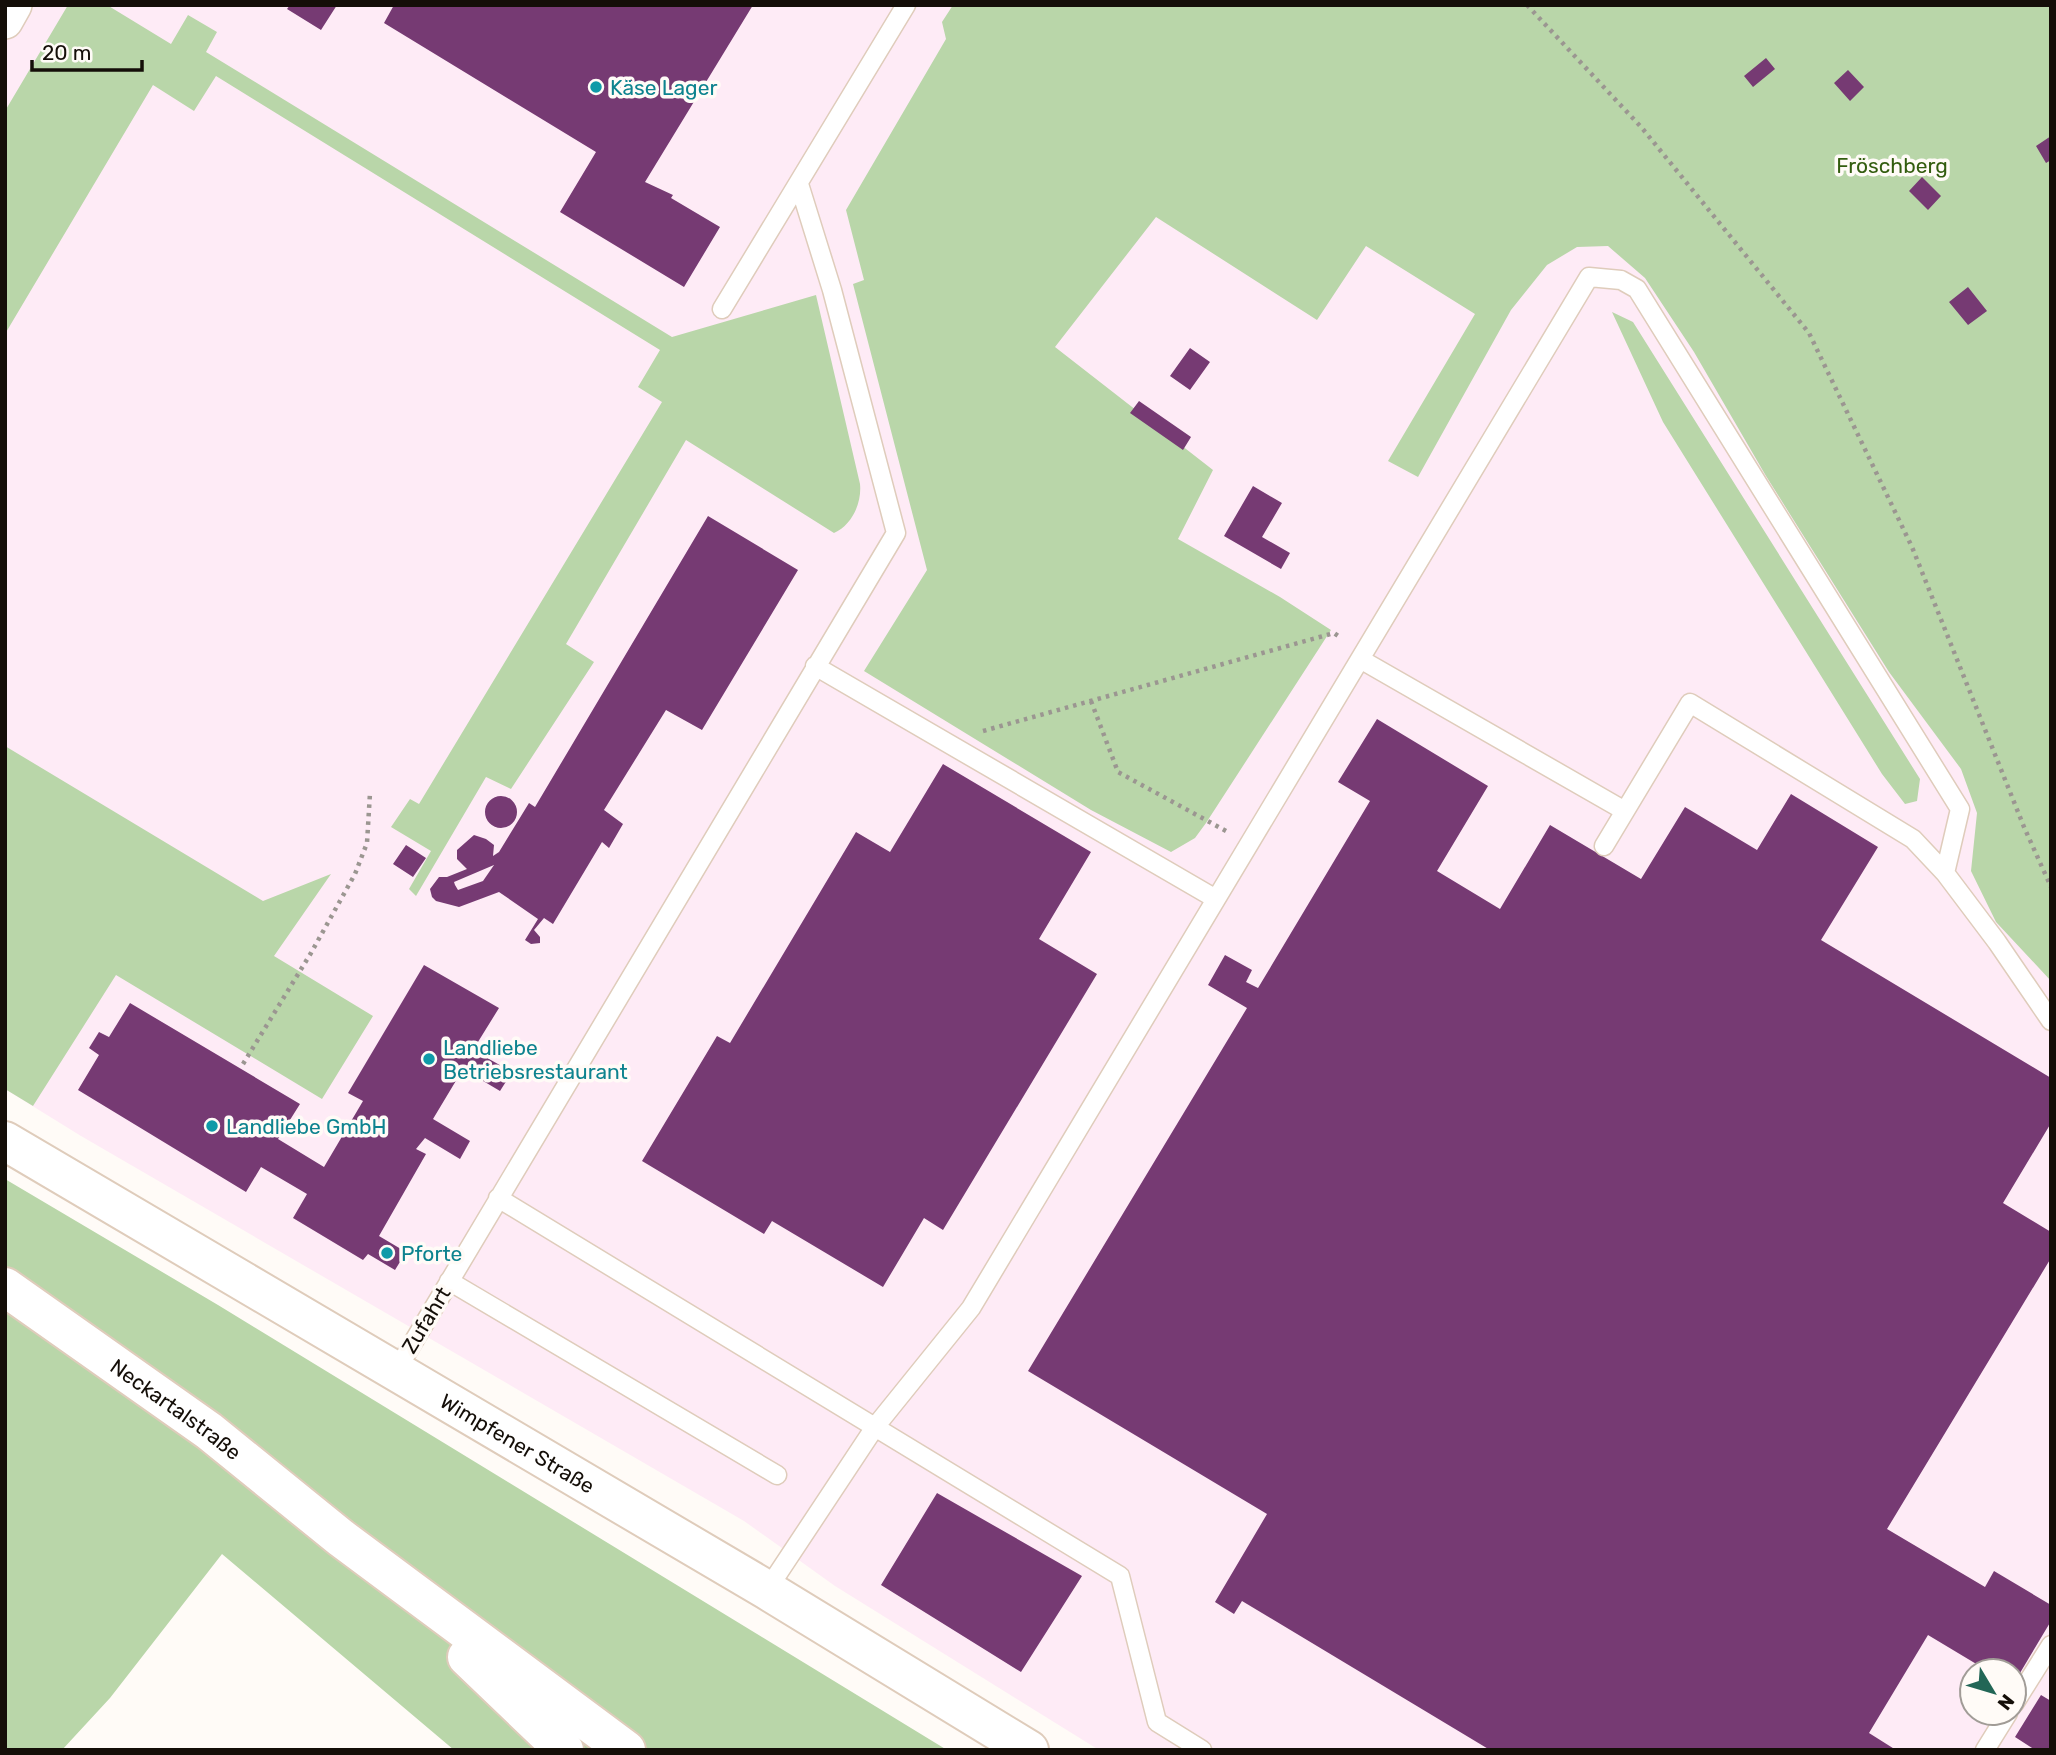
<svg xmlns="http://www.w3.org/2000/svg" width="2056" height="1755" font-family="Rubik,sans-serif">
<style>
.industrial{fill:#feebf6;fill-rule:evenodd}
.green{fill:#b9d6a9}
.building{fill:#763a73;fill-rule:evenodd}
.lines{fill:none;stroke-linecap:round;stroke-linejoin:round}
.service-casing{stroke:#dfccbb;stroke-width:21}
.minor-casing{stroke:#dfccbb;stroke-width:38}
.tertiary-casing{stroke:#dfccbb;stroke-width:42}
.primary-casing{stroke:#dfccbb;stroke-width:42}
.path{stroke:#9b9691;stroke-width:4.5;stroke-dasharray:3.5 5;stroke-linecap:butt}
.service{stroke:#fff;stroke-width:18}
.minor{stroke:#fff;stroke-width:35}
.tertiary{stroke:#fff;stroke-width:38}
.primary{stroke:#fff;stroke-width:38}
.culture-dot{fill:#0f9aa8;stroke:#fffbf7;stroke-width:2.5}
.labels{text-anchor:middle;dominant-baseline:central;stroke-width:7;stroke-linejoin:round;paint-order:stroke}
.culture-label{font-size:21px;fill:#0d838f;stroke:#fffbf7;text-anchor:start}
.park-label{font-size:21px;fill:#335d0f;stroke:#fffbf7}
.street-label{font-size:21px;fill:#140e08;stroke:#fffbf7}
</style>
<rect width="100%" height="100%" fill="#fffbf7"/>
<path class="industrial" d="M5,5H1467L1772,407L2051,926V1750H1099L835,1586L744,1521L81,1136L5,1089ZM1972,1671H2014V1713H1972Z"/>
<path class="green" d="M68,5H107L171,44L188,15L217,32L206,52L672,337L816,295L860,484C862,503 852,525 834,533L686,440L566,644L594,662L511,789L486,777L416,896L409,889L431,851L391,827L410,799L419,804L662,402L638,387L660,350L216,76L194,111L153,85L5,334V111Z
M953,5H2051V981L1996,922L1971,871L1977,813L1961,769L1889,672L1766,476L1694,352L1645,278L1608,246L1577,247L1547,265L1511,310L1418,477L1388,461L1475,314L1366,246L1317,320L1156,217L1055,347L1213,470L1178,539L1280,597L1331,630L1206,823L1195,838L1171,852L1091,810L864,671L927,570L853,284L864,280L846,210L946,39L942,22Z
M1612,312L1633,322L1920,779L1917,801L1905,804L1882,774L1663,422Z
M5,746L263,901L331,874L274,956L373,1016L322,1099L116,975L33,1106L5,1089Z
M5,1179L218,1305L947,1750H454L222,1554L110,1698L62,1750H5Z"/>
<path class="building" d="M290,5H337L321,30L287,9Z
M394,5H753L645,182L673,195L671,198L720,227L684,287L560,212L596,152L384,23Z
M1766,58L1775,69L1753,87L1744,76Z
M1848,70L1864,87L1850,101L1834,83Z
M2051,136V160L2046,163L2036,146Z
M1922,177L1941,196L1928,210L1909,191Z
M1968,287L1987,311L1968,325L1949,302Z
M1190,348L1210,362L1190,390L1170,376Z
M1139,401L1191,437L1183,450L1130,413Z
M1253,486L1282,503L1262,537L1290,553L1281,569L1224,536Z
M708,516L798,570L702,730L666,710L604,810L623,824L609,848L602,842L553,924L544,918L534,930L540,937V943L531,944L525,940L538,919L499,892L459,907L436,901L432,897L430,889L439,877H447L467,869L457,859V850L474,835L486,839L494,845L493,856L499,852L529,803L535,807ZM494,865L483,881L458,890L455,885L454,882Z
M1377,719L1488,786L1437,871L1500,909L1550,825L1641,879L1685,807L1757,850L1791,794L1878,847L1821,940L2051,1078V1123L2003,1203L2051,1232V1258L1887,1529L1985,1587L1994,1571L2051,1605V1621L2014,1683V1671H1988L1928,1635L1869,1733L1896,1750H1490L1242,1601L1234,1614L1215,1602L1267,1514L1028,1371L1247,1008L1208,985L1225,955L1252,970L1246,982L1258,988L1370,801L1338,782Z
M943,764L1091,852L1039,939L1097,974L943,1230L924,1218L883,1287L772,1221L764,1234L642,1161L717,1036L730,1043L856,832L890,852Z
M485 812a16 16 0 1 1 32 0a16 16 0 1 1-32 0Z
M406,845L426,858L413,877L393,864Z
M424,965L499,1008L473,1050L512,1072L500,1091L463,1069L433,1119L470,1141L460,1159L425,1138L416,1149L426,1154L379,1236L406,1252L395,1270L368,1254L363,1260L293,1218L307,1194L261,1167L246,1192L78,1090L99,1055L89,1048L99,1032L109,1037L130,1003L300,1104L278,1139L324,1167L363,1101L348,1093Z
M937,1493L1082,1576L1021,1672L881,1585Z
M2041,1695L2051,1701V1750H2035L2015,1737Z"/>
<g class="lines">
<defs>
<path id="service" d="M722,309L906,5
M1360,659L1625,811
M815,666L1216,899
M1604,846L1690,703L1913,839L1945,873L1997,942L2051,1021
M498,1198L1120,1576L1157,1722L1202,1750
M449,1281L777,1475
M396,1371L896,533L832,290L799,184
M767,1590L875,1427L971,1308L1589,277L1621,280L1637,289L1960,809L1945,873
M2014,1704L2051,1645
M1985,1750L2008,1713"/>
<path id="minor" d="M5,21L14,5"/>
<g id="tertiary">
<path id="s1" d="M5,1141L767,1590L1029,1750"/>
</g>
<g id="primary">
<path id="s2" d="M5,1287L209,1431L341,1538L626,1750"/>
<path d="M467,1657L564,1750"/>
</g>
</defs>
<use href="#service" class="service-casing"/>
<use href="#minor" class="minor-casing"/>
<use href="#tertiary" class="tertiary-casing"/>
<use href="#primary" class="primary-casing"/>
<path class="path" d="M1527,5L1642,128L1809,333L1912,547L2024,827L2051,887
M1091,701L1118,772L1226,831
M983,731L1334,633L1341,638
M243,1064L311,953L355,874L367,843L370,793"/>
<use href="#service" class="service"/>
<use href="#minor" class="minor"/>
<use href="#tertiary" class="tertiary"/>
<use href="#primary" class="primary"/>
</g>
<g class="culture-dot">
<circle cx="596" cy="87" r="7"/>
<circle cx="429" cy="1059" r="7"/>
<circle cx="212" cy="1126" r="7"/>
<circle cx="387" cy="1253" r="7"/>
</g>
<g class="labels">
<g class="culture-label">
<text x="610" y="87">Käse Lager</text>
<text x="443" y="1047">Landliebe<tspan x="443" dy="24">Betriebsrestaurant</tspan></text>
<text x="226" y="1126">Landliebe GmbH</text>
<text x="401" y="1253">Pforte</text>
</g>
<g class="park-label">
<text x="1892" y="165">Fröschberg</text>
</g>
<g class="street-label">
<text transform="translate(426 1320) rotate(-59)">Zufahrt</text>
<text stroke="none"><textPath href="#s2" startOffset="210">Neckartalstraße</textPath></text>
<text stroke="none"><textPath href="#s1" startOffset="595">Wimpfener Straße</textPath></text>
</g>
</g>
<rect width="2056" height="1755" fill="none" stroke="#140e08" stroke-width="14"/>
<g transform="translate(1993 1692) rotate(128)"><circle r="33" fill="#fffbf7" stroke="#a19c97" stroke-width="2"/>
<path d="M0-5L12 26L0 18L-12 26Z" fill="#226656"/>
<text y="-10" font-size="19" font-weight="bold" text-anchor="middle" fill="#140e08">N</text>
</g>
<path d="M32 60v10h110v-10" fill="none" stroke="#140e08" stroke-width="3.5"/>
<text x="42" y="60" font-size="21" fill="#140e08" stroke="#fffbf7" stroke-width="5" paint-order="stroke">20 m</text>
</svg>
